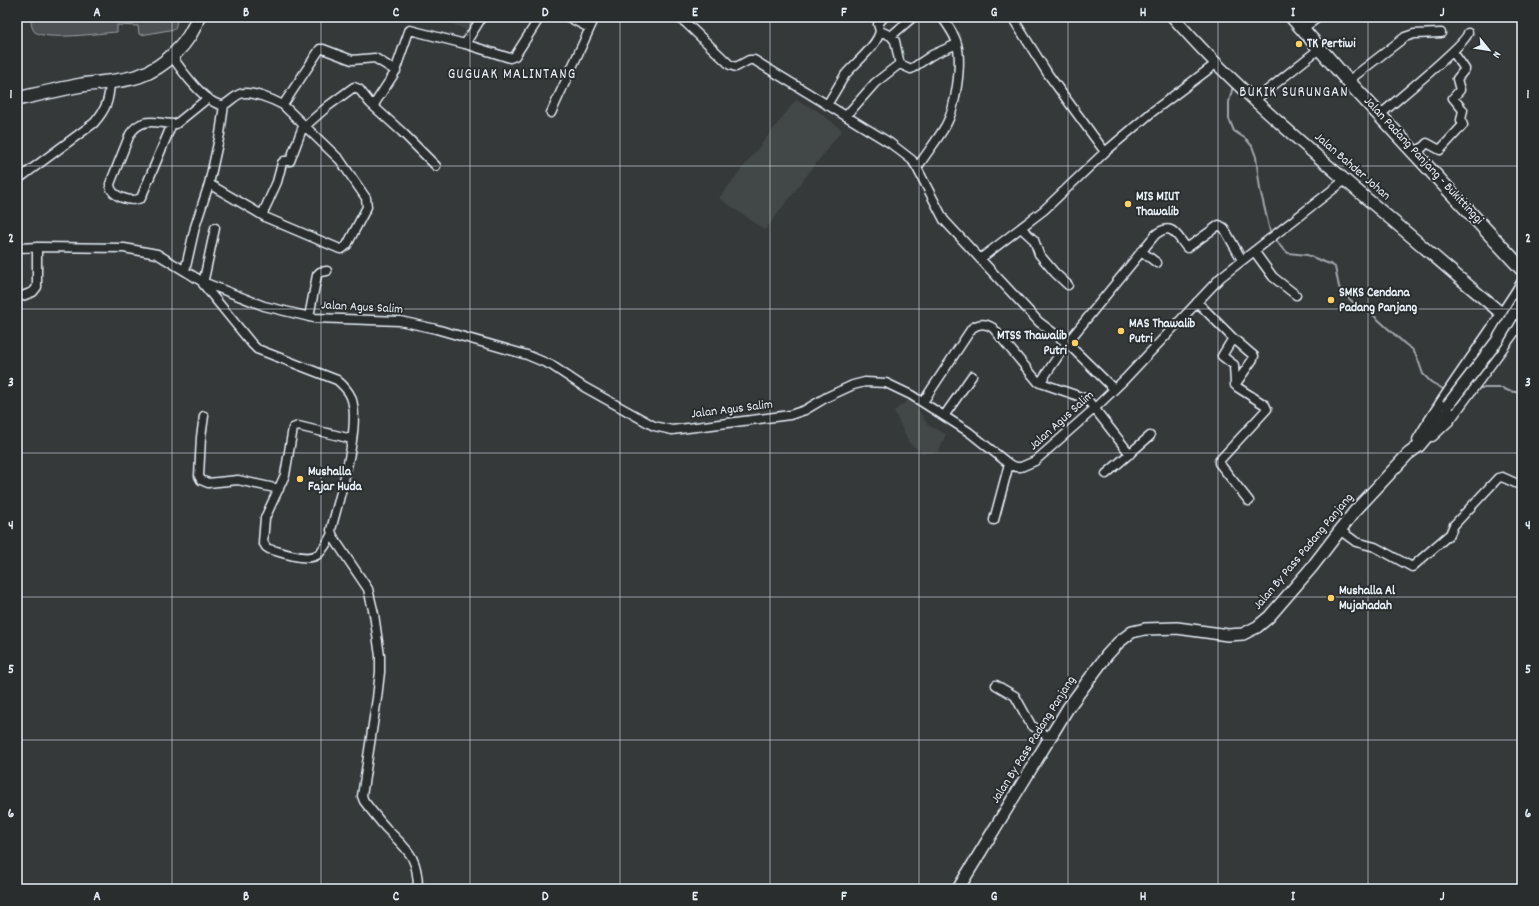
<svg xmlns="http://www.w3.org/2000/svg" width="1539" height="906" font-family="Dekko,sans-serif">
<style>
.built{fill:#424647}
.green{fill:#4d5152;stroke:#9aa1a5}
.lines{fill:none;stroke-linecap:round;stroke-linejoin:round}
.stream{stroke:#a0a7ac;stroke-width:2}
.minor-casing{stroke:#e8f1f8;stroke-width:11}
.tertiary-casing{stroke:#e8f1f8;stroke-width:13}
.secondary-casing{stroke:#e8f1f8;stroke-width:14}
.trunk-casing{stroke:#e8f1f8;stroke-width:16}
.minor{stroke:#2a2d2e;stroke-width:8}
.tertiary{stroke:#2a2d2e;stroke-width:10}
.secondary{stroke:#2a2d2e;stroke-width:11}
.trunk{stroke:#2a2d2e;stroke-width:13}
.secondary-bridge-casing{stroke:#e8f1f8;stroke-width:14;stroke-linecap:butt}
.secondary-bridge{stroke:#2a2d2e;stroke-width:11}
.grid{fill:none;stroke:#e8f1f8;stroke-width:1;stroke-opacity:0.55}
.poi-dot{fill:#ffd166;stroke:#2a2d2e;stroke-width:1.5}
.labels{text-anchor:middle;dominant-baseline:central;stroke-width:4;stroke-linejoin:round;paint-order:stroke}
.poi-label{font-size:13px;font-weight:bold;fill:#e8f1f8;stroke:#2a2d2e;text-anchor:start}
.street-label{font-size:13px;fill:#e8f1f8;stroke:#2a2d2e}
.quarter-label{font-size:15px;letter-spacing:1px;fill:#e8f1f8;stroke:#2a2d2e}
.neatline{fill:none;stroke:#e8f1f8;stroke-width:1.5}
.grid-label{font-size:13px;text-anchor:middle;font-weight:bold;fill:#e8f1f8}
</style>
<rect width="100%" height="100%" fill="#35393a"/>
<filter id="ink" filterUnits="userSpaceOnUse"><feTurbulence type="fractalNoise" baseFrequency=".025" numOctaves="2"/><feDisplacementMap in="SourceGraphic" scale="8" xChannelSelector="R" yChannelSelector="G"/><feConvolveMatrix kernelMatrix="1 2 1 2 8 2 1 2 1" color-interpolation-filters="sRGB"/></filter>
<g filter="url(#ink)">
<path class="built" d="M438,17H479L470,32Z
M796,100L818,111L842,130L765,230L719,198Z
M911,398L928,425L946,434L939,452L922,453L909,443L894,411Z"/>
<path class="green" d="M31,17H178L175,29L141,35L139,34L138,26L117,25V32C100,33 46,41 35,32C31,28 31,22 31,17Z"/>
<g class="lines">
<path class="stream" d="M1233,86L1229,102V119L1234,131L1246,139L1252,146L1256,157L1260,189L1270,231L1273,234
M1275,238L1281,247L1288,253L1307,255L1332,265L1335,267L1339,287L1343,293L1358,307L1373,315L1405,344L1412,349L1417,357L1423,374L1431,382L1445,390
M1476,388H1502L1509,391L1522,393"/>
<defs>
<path id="minor" d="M568,17L589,28
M677,17L686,23L730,65L736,67L749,60H754L890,143L912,160L917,168L944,220L1039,322L1067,343L1114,389
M884,17L878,24L880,31L891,36L913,17
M1012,17L1048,74L1105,152
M1302,29L1319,17
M891,36L895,41L900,65
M465,44L482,17
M172,56C181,70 207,106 224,105C229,102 235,96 240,94C250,90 274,100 283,105L340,160L366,198L367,207L347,245L342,249H340L267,218L209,184
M1348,81L1405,37L1414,34L1441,33
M1255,100L1319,49
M371,104L402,132L436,166
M283,105L320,49H323L352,60L375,58L396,71
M827,105C833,95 839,85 845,75C854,64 878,45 880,31
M551,113L595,17
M1380,115C1393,103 1466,44 1468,33
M846,116L875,83L898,65H902L911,69L932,55L957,44
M172,124L141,198C132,203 110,197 110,184L130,134C143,115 157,124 176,124L208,98
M1416,154L1427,143L1440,150L1463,125L1461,120L1463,110L1453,98L1460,90L1457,79L1465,69L1453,52
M917,168C926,154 938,139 946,125C956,107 962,63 957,44C955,34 947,25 942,17
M17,180L94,123C107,108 109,100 110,82
M262,215L277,182L282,163L284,161H290L302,129L328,106L354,87L359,89L370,103H375L394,74L409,31L410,30L465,44L510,58L515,56L540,17
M215,228L203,284L252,344L257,349L337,380C343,385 348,390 351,397C362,426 339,498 331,530L332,534L335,540L368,589L374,614L380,656V672L377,698L362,796L364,801C371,810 378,819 386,828C407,850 418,855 418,889
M1021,228L1034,240L1039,254L1055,273L1068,285
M17,248L40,247L124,248L157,254L203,282L264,306L314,318L400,321L436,329L527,355L551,365L584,387L654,426L672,430L790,415L805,410L827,397L853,385L865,382L886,383L911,395L969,432L1009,464L1016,467H1021L1035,461L1095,408L1125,379L1221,277L1345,180
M1141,251L1157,263
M1254,251L1273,277L1296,295
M980,259L1044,210L1105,152L1152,112L1217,63
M185,271L195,227L209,184L220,134L224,105
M17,298L33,292L37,287V247
M1197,302L1233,338L1254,356L1253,359L1235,385
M309,317L317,275L320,272L327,271
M1233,338L1222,356L1234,365L1235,384L1237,387L1265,405L1267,409L1219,461V463L1249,501
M1040,383L1067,343L1155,235C1172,221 1176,235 1187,248L1219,225L1224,228L1242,260
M923,402L972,328C979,323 986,323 993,328L1038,382L1087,399L1130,454
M204,416L201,437L199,476L201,480L208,483L238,480L279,489
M944,416L972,376
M1106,474L1150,436
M994,520L1009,464
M1341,531L1356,542L1375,547L1412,567L1450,534L1454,525L1498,478L1502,477L1522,486
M332,534C328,540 323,552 317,555C306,562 281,552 269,549L266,547L263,542L265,518L285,475L293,428L298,426L352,439
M996,685L1015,696L1031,725L1050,738"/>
<path id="tertiary" d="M1432,436L1449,420L1518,326
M1418,440C1449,386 1489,337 1522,283"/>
<path id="secondary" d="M1173,17C1230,83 1301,142 1367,199C1419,242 1469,288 1522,330
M958,889L1068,708L1107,655L1119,642L1132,632L1145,629L1177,628L1228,635L1243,634L1257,627L1269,617L1312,567L1354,512L1408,454L1419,446L1451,408"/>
<path id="trunk" d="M1292,17L1348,81L1522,269
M17,99C39,94 61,89 82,85C101,82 121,82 139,76C165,67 190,43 198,17"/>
</defs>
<use href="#minor" class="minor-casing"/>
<use href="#tertiary" class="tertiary-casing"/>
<use href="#secondary" class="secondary-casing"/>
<use href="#trunk" class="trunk-casing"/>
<use href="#minor" class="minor"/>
<use href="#tertiary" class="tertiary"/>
<use href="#secondary" class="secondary"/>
<use href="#trunk" class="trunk"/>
<defs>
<path id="secondary-bridge" d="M1448,405L1497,341L1522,299"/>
</defs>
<use href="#secondary-bridge" class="secondary-bridge-casing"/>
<use href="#secondary-bridge" class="secondary-bridge"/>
</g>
</g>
<path class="grid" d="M172,17V889M321,17V889M470,17V889M620,17V889M770,17V889M919,17V889M1068,17V889M1218,17V889M1368,17V889M17,166H1522M17,309H1522M17,453H1522M17,597H1522M17,740H1522"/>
<g class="poi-dot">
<circle cx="1299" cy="44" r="4"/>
<circle cx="1128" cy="204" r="4"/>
<circle cx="1331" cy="300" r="4"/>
<circle cx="1121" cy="331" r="4"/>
<circle cx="1075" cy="343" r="4"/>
<circle cx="300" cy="479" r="4"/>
<circle cx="1331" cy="598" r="4"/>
</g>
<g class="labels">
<g class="poi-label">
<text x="1307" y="44">TK Pertiwi</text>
<text x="1136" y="197">MIS MIUT<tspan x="1136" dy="15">Thawalib</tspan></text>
<text x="1339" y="293">SMKS Cendana<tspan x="1339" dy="15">Padang Panjang</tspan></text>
<text x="1129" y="324">MAS Thawalib<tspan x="1129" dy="15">Putri</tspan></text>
<text x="1067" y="336" text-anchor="end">MTSS Thawalib<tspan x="1067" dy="15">Putri</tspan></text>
<text x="308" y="472">Mushalla<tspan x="308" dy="15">Fajar Huda</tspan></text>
<text x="1339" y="591">Mushalla Al<tspan x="1339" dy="15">Mujahadah</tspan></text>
</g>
<g class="street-label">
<text transform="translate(1423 161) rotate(47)">Jalan Padang Panjang - Bukittinggi</text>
<text transform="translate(1352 167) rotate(41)">Jalan Bahder Johan</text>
<text transform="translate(362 308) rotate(3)">Jalan Agus Salim</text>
<text transform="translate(732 410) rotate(-7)">Jalan Agus Salim</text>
<text transform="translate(1062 421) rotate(-42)">Jalan Agus Salim</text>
<text transform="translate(1304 552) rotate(-50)">Jalan By Pass Padang Panjang</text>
<text transform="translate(1034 740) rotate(-58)">Jalan By Pass Padang Panjang</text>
</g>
<g class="quarter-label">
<text x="512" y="75">GUGUAK MALINTANG</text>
<text x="1294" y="93">BUKIK SURUNGAN</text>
</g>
</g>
<rect width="1539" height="906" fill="none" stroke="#2a2d2e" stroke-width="44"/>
<g transform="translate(1489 50) rotate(120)" stroke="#2a2d2e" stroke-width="3" paint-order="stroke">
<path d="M0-3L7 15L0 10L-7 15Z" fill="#e8f1f8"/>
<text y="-6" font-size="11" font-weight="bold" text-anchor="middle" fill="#e8f1f8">N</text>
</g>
<rect x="22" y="22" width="1495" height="862" class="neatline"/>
<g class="grid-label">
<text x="97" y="16">A</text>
<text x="246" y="16">B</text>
<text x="396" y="16">C</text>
<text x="545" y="16">D</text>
<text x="695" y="16">E</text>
<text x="844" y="16">F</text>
<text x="994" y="16">G</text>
<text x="1143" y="16">H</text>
<text x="1293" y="16">I</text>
<text x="1442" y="16">J</text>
<text x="11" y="98">1</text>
<text x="1528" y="98">1</text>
<text x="11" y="242">2</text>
<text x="1528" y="242">2</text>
<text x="11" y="386">3</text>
<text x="1528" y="386">3</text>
<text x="11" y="529">4</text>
<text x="1528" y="529">4</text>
<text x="11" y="673">5</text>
<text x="1528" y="673">5</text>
<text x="11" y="817">6</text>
<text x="1528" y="817">6</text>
<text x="97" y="900">A</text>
<text x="246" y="900">B</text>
<text x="396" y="900">C</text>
<text x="545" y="900">D</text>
<text x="695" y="900">E</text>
<text x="844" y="900">F</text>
<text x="994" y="900">G</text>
<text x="1143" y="900">H</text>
<text x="1293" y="900">I</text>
<text x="1442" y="900">J</text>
</g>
</svg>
